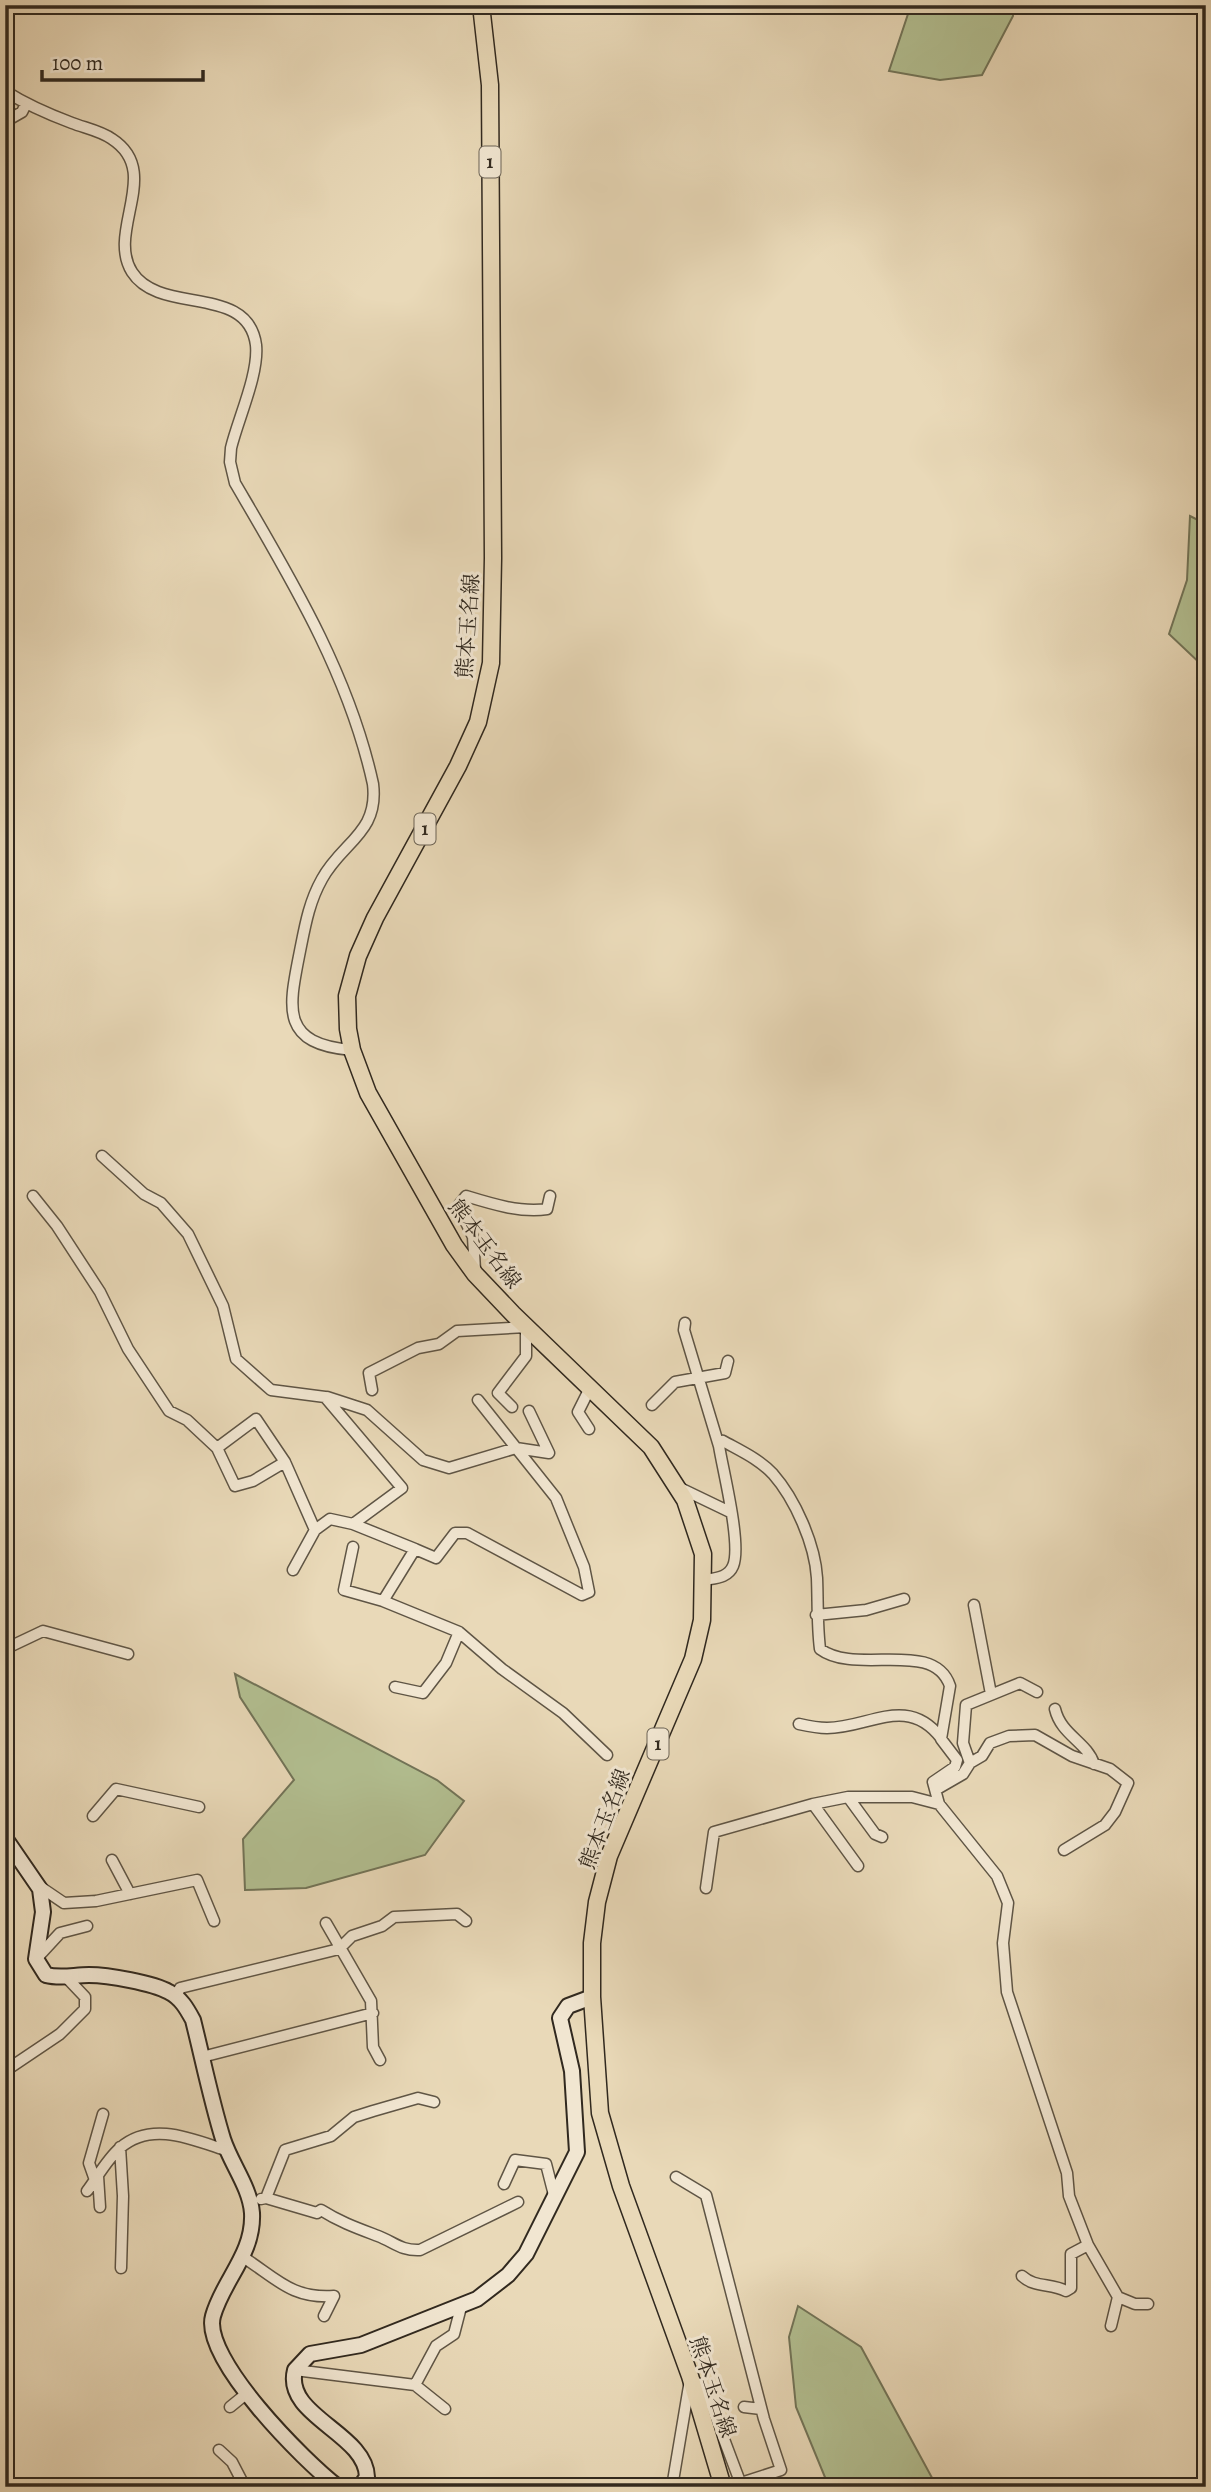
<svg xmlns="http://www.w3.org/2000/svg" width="1211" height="2492" font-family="Alegreya,'Noto Serif JP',serif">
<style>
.green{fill:#b3c092;stroke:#727458;stroke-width:2}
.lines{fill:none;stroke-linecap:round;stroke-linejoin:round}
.street-casing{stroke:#5f5545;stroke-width:13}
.secondary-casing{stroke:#31291f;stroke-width:18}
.primary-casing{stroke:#31291f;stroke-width:19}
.street{stroke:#f1e6d1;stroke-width:10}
.secondary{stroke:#f1e6d1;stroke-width:14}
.primary{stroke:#e9d9b8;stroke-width:16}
.labels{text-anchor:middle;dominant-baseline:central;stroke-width:6;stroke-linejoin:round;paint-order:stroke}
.shield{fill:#f1e6d1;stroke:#6b6254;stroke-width:2}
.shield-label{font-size:19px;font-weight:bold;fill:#31291f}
.street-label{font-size:21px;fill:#31291f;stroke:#f1e6d1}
</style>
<rect width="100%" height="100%" fill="#e9d9b8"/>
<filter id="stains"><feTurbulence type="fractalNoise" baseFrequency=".00286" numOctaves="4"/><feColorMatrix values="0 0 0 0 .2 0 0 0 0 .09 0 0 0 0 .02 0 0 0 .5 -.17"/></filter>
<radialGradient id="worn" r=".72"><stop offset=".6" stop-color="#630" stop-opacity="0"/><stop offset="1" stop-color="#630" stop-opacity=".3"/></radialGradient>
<path class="green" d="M911,5H1013V16L982,75L940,80L889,71Z
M1190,516L1206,524V669L1169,634L1187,580Z
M235,1674L437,1780L464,1801L425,1855L306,1888L245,1890L243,1839L294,1780L240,1697Z
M798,2306L861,2347L937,2487H829L796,2407L789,2337Z"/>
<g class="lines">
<defs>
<path id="street" d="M5,91C27,105 48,114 72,123C85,128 101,131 112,139C163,172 106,231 132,272C160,316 248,283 256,345C259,374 238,419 231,448L230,462L235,483C291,579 349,674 373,784C379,833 342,842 322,879C309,902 305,926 300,951C289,1007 279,1044 352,1050
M5,117L8,120L22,112L26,104
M102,1156L144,1194L161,1203L188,1234L223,1306L236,1359L271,1390L325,1397L402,1488L353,1524L415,1549
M33,1196L57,1226L100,1292L128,1349L169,1411L187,1420L217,1448
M475,1270L473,1237L458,1206L466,1196C492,1204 521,1213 547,1209L550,1196
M685,1323L684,1330L719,1446
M372,1390L369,1373L418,1348L439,1344L457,1331L526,1327V1356L498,1393L512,1407
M327,1397L367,1410L423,1460L449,1468L516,1448L549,1453L529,1411
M652,1405L675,1382L725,1373L728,1361
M589,1429L578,1412L590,1388
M285,1462L256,1419L217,1448L235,1486L253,1481L285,1462L315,1530
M678,1487L730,1512
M353,1547L344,1590L383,1601L459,1632L502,1669L563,1713L607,1755
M293,1570L315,1530L330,1519L353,1524
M705,1580C715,1578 728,1578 733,1566C742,1545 723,1471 719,1446L723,1441C741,1451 759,1459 773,1474C795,1499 815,1544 817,1578C818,1602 817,1625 820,1649C856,1676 934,1638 950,1686L941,1739L957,1760L955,1767L933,1782L939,1804L912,1797H848L875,1834L882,1837
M383,1601L415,1549L436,1558L455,1533H467L582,1595L589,1592L584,1567L556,1498L478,1400
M974,1605L991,1694
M816,1615L866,1610L904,1599
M5,1649L43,1631L128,1654
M395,1687L423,1693L446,1663L459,1632
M1055,1709C1061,1735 1087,1742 1094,1764
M799,1724C808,1726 818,1728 827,1728C869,1728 907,1694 941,1738
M970,1763L982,1756L990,1743L1009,1736L1035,1735L1072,1756L1110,1769L1128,1783L1115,1812L1105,1825L1064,1850
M937,1789L963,1774L970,1763L963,1743L966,1705L1020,1683L1037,1692
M848,1797L813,1804L858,1866
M939,1804L997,1876L1008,1903L1003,1943L1007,1992L1067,2173L1069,2196L1088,2245L1071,2254V2288L1066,2291C1051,2283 1035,2288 1022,2276
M93,1816L116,1789L199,1807
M112,1860L130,1894
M39,1886L64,1903L96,1901L197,1880L214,1921
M706,1888L714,1832L813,1804
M326,1923L371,2001L373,2047L380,2060
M36,1959L60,1933L87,1926
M176,1997L180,1988L339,1949L352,1936L382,1926L394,1917L457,1914L466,1921
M202,2057L373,2013
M5,2071L60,2034L85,2009V1997L66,1977
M120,2147L123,2196L121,2268
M98,2176L100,2207
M676,2177L706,2195L764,2419L781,2470L741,2483
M95,2180L89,2163L103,2114
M504,2184L515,2160L546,2164L555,2199
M87,2191C97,2178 107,2159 120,2148C152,2120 194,2140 228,2151
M266,2198L317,2213L321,2210C340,2222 357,2228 378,2236C394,2242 401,2251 420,2250L518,2202
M261,2199L266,2198L285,2150L331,2136L354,2117L373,2111L418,2098L434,2102
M1088,2245L1118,2297L1111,2326
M243,2257C277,2279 292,2299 334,2296L324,2316
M1118,2297L1135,2304H1148
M295,2370L415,2385L445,2409
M693,2379L707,2394L742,2487
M415,2385L436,2346L454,2334L461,2307
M230,2407L246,2394
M744,2407L761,2409
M219,2450L232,2462L245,2487
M672,2487L690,2380"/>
<path id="secondary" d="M5,1838L40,1889L43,1912L36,1959L46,1975C61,1979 74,1975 89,1975C108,1975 153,1983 169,1992C181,1998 187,2009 193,2020C203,2060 211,2100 223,2139C231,2164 250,2187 252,2213C254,2254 223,2280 213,2316C201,2358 305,2462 338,2487
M360,2487L367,2477C366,2433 283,2416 295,2370L310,2354L361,2345L477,2299L508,2275L526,2254L577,2152L572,2071L560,2018L568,2006L592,1997"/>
<path id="primary" d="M481,5L490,85L493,558L491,663L478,722L458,766L375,918L358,956L347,996L348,1029L352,1050L368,1093L454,1245L475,1274L513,1314L651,1447L685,1500L703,1554L702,1620L693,1659L609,1856L597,1902L592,1943V1997L600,2113L621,2186L690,2376L723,2487"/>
</defs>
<use href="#street" class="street-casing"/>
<use href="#secondary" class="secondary-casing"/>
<use href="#primary" class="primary-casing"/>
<use href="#street" class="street"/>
<use href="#secondary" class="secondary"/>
<use href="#primary" class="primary"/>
</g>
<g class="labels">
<g class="shield">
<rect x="479.5" y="146.5" width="21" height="31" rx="5"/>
<rect x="414.5" y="813.5" width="21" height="31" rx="5"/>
<rect x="647.5" y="1728.5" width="21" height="31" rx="5"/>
</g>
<g class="shield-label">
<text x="490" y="162">1</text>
<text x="425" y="829">1</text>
<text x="658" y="1744">1</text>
</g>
<g class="street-label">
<text transform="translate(468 626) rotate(-86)">熊本玉名線</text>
<text transform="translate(485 1244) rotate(53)">熊本玉名線</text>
<text transform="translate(605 1819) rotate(-69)">熊本玉名線</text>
<text transform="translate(713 2387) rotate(72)">熊本玉名線</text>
</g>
</g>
<rect width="1211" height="2492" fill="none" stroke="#e9d9b8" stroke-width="28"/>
<rect x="7" y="7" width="1197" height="2478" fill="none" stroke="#31291f" stroke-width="3.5"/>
<rect x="14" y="14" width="1183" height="2464" fill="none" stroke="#31291f" stroke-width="2"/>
<path d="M42 70v10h161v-10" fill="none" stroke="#31291f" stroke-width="3.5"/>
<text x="52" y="70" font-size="21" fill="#31291f" stroke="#f1e6d1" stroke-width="5" paint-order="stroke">100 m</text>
<rect width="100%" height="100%" filter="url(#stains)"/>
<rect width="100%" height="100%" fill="url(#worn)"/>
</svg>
